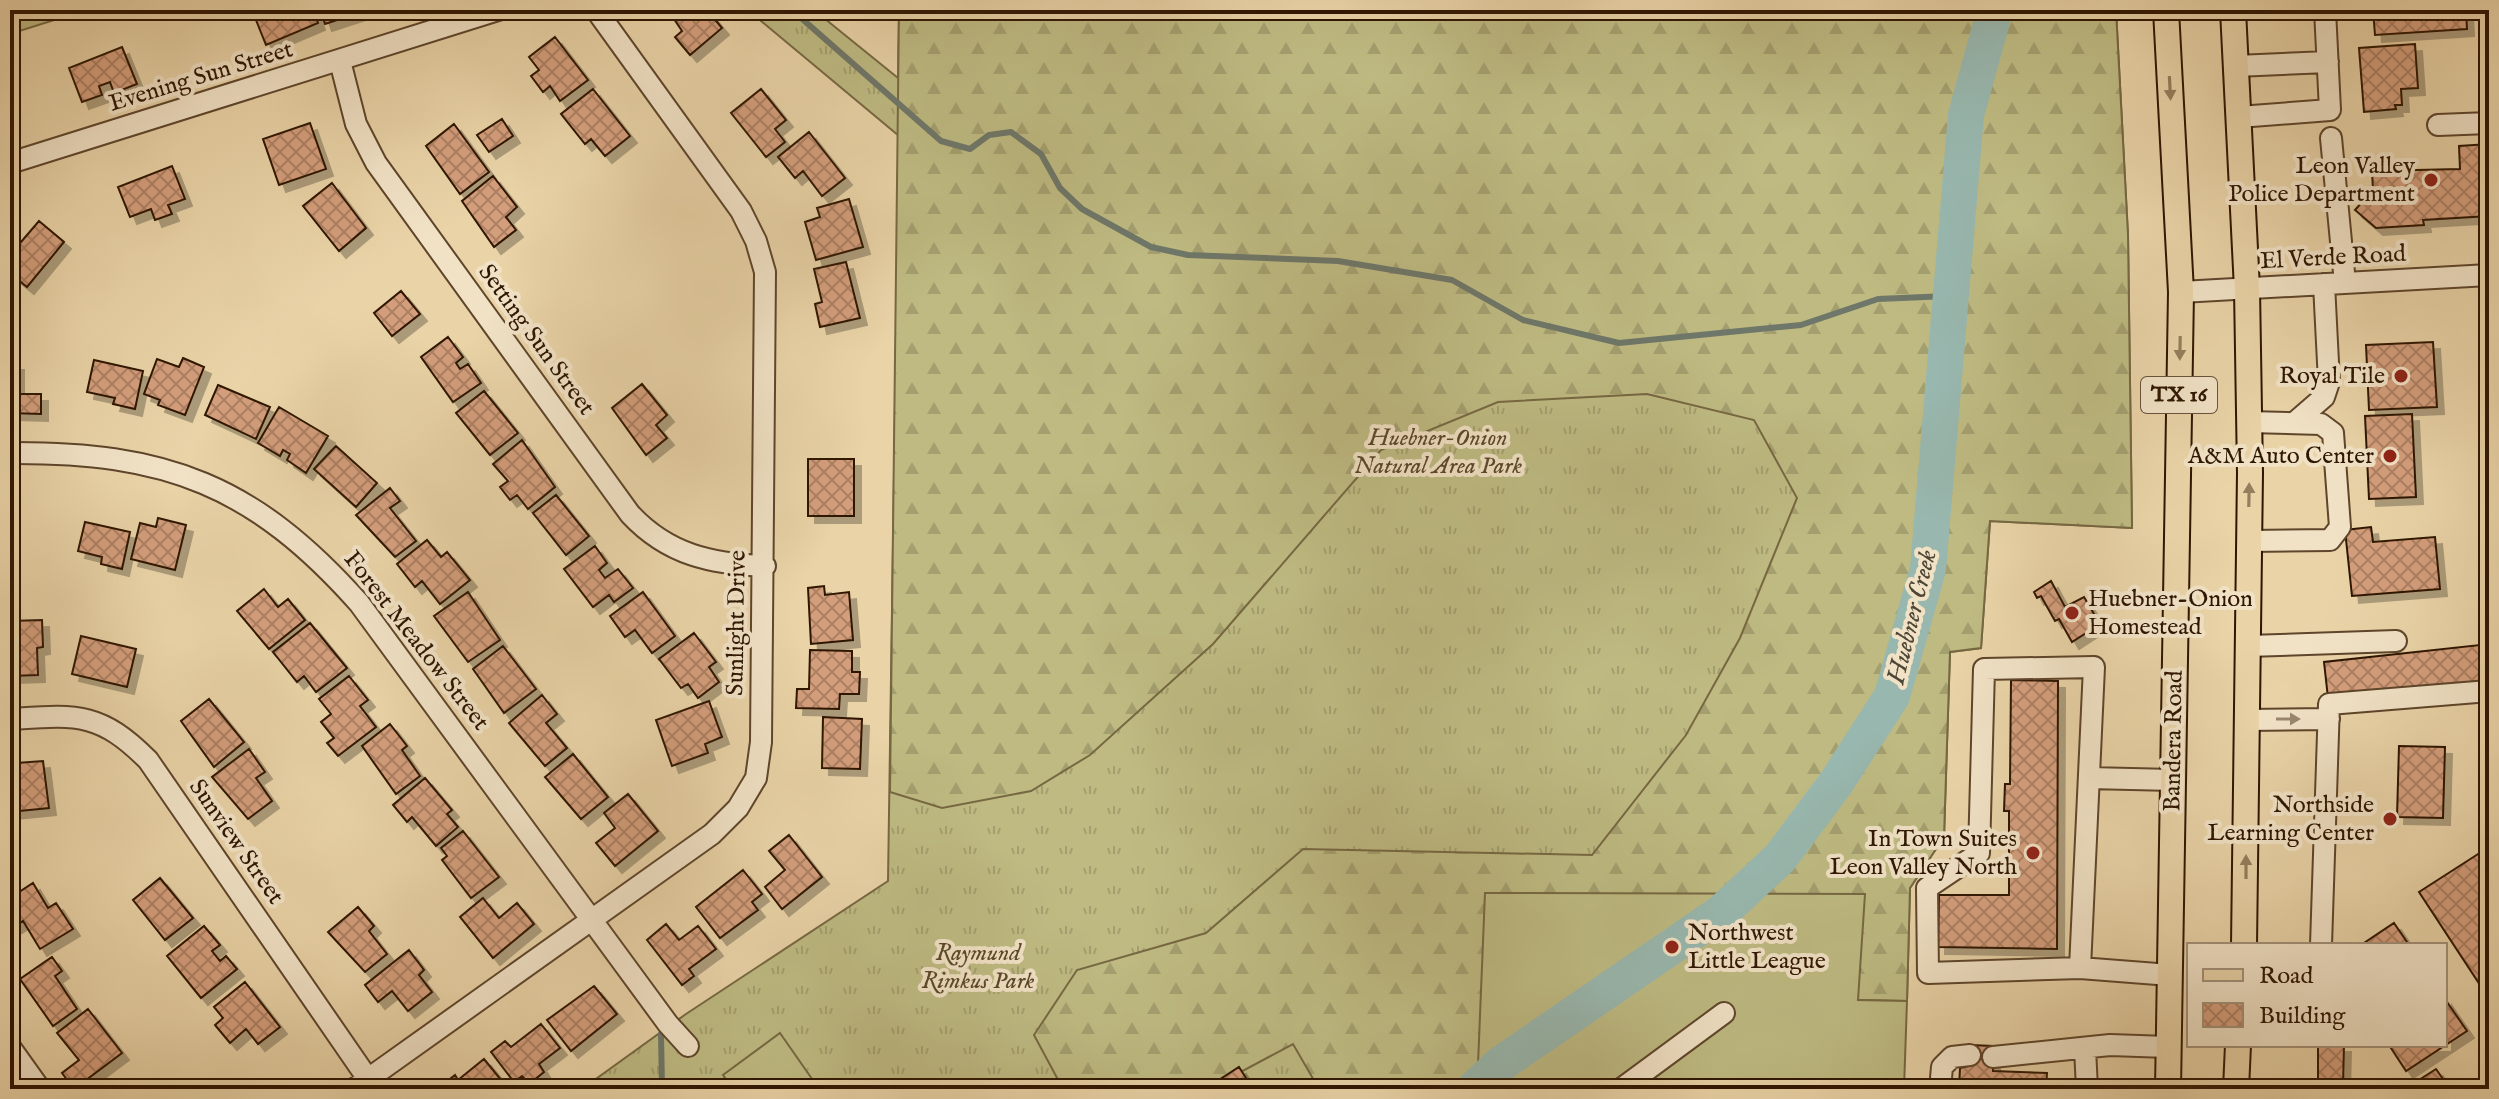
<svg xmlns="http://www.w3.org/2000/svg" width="2499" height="1099" font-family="'IM FELL English',serif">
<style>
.grass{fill:url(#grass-tufts);stroke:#766842;stroke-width:2}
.forest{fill:url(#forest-firs);stroke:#766842;stroke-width:2}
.garden{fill:#beba82;stroke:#766842;stroke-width:2}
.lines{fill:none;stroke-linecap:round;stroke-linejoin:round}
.stream{stroke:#6e7769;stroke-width:6}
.river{stroke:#98b7ae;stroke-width:36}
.building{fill:url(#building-cross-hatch);stroke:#2f1602;stroke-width:2;filter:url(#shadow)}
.minor-casing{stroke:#5e452b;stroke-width:24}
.major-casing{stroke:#2f1602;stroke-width:28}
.minor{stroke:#f1e2c6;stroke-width:20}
.major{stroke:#e9d3a7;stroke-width:24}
.oneway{fill:#957e5d}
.oneway2{fill:#9a866e}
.poi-dot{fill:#8f2418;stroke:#f1e2c6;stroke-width:3}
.labels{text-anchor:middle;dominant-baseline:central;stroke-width:8;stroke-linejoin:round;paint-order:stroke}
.shield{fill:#f1e2c6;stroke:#69533d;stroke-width:2}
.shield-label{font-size:22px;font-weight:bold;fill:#2f1602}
.street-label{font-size:24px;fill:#2f1602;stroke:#f1e2c6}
.poi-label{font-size:24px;fill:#2f1602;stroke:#f1e2c6;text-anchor:end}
.park-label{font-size:24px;font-style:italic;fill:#5a4728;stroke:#f1e2c6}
.water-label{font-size:26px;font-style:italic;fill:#4e4636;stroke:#f1e2c6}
</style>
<defs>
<pattern id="grass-tufts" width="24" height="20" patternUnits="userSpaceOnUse" patternTransform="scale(2)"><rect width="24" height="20" fill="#beba82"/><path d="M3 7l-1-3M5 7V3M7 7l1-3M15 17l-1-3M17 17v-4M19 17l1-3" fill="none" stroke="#a49f6f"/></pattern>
<pattern id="forest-firs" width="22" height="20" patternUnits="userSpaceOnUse" patternTransform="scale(2)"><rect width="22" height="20" fill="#beba82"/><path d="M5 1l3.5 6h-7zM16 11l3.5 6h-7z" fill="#a49f6f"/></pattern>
<pattern id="building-cross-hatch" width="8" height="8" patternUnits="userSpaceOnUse" patternTransform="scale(2)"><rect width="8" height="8" fill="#d49e7b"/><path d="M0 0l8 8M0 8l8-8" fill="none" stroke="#ac8063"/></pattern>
<filter id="shadow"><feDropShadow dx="7" dy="7" stdDeviation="0" flood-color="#0004"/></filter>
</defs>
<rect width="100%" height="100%" fill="#e9d3a7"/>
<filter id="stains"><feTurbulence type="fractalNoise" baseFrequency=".0025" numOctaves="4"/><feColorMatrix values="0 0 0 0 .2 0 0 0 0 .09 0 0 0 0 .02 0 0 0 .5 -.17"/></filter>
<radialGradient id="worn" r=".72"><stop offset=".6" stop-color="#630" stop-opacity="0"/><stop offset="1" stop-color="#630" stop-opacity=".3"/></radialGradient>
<path class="grass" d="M10,10H86L10,34Z
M748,10H814L898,78L899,10H2116L2128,235L2132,528L1990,521L1981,648L1950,652L1944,837L1910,888L1907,1001L1858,1000L1477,1089H582L686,1014L888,881L899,136Z"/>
<path class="forest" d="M899,10H2116L2128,235L2132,528L1990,521L1981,648L1950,652L1944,837L1910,888L1907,1001L1858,1000L1567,1089H1319L1293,1044L1209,1089H1063L1034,1035L1077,970L1206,933L1303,849L1592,855L1686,735L1740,638L1797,498L1754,420L1647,394L1498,402L1381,450L1213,644L1090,755L1031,791L942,808L890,792Z"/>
<path class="garden" d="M1485,893L1865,894L1858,1000L1907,1001L1904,1089H1477Z
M780,1033L819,1089H733L723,1075Z"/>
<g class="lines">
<path class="stream" d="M792,10L941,141L970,149L989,135L1011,132L1041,154L1060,188L1082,209L1151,247L1188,255L1338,261L1452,280L1523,320L1619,343L1801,325L1878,299L1948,296
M661,1034L662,1089"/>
<path class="river" d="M1474,1089L1502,1063L1722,912L1780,858L1836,783L1892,696L1928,569L1966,115L1995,10"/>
</g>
<path class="building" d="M252,10H313L318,23L266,45Z
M320,10H368L325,24Z
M668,10H707L722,28L690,55L675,37L682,31Z
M2373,10H2466L2467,29L2375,35Z
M555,37L588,80L560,101L550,86L543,92L531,76L539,70L529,57Z
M2415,44L2418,88L2401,89L2402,105H2395L2396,109L2364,112L2359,48Z
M122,47L137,84L114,93L110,82L99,86L102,95L82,102L69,68Z
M593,89L630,136L605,156L591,139L585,144L561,114Z
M761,89L786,120L775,129L785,142L766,157L731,113Z
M502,119L513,136L489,152L477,135Z
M310,123L326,169L279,185L263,139Z
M454,124L489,172L460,194L426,146Z
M809,132L845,178L822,196L803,171L795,178L778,157Z
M2489,144V216L2423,220L2424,225L2376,228L2355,210L2373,190L2372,171L2460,169L2459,146Z
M172,166L185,199L168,205L172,214L155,220L151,209L130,217L118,187Z
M493,176L517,207L506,217L516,230L494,247L462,201Z
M332,183L366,228L339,251L303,206Z
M849,199L863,247L816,260L805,222L820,217L817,208Z
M39,221L64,242L27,287L10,273V233L21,242Z
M846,262L860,318L820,327L815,304L822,302L814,269Z
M401,291L420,314L392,336L374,313Z
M448,337L463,357L456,363L460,369L468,364L481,383L453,402L421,357Z
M2433,342L2437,407L2369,410L2366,345Z
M183,358L204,367L185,415L158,405L160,400L144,394L157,359L179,367Z
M94,360L143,371L135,409L113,404L115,398L87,392Z
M10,363H17V394H41V414L10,413Z
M642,384L667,415L656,425L667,438L646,455L612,408Z
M218,385L270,407L256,439L205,415Z
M484,391L518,433L490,455L456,413Z
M279,407L328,436L306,473L287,460L290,454L283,450L280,456L258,443Z
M2412,414L2416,497L2369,499L2365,416Z
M522,440L555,487L528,509L517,495L510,500L500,487L508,481L493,464Z
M336,446L377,483L356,507L314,469Z
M808,459H854V516H808Z
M390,488L400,501L390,508L416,541L395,557L356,515Z
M556,495L589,536L566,555L533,513Z
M158,518L186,525L175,570L131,559L140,523L156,527Z
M85,522L130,532L122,569L101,564L102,557L78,551Z
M2371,527L2373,542L2435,537L2440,589L2352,596L2345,530Z
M427,540L441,557L447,552L470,580L440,604L422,581L415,587L397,564Z
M595,546L607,563L599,570L605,578L618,569L633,588L614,602L609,595L593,607L564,569Z
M2051,581L2065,607L2084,597L2100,624L2072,642L2059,619L2055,621L2041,596L2037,598L2034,592Z
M824,586L825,595L849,592L853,640L811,644L808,588Z
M264,589L278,607L288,599L305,620L269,649L237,611Z
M468,592L500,640L468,662L434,616Z
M643,592L675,636L652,653L635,630L625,637L610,616Z
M42,620L43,647L37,648L38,675L10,676V621Z
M310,623L347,668L316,692L304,676L297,682L273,652Z
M694,633L716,662L709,667L719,682L698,698L688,684L681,688L659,659Z
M81,636L136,649L127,687L72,674Z
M2489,644V680L2328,698L2324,662Z
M503,646L536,689L504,713L473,669Z
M810,650L852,651V672H860L859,694H840L839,709L796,708L797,689H809Z
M349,676L368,700L360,706L376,727L338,756L327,743L334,738L321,722L331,714L319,699Z
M2011,680L2058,681L2057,949L1938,947L1939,895H2009V811H2004L2005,784H2010Z
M542,695L557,714L546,723L567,748L545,766L509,723Z
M209,699L244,742L214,767L181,721Z
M709,701L722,737L705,744L708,753L672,766L656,720Z
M823,717L862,719L860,769L822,768Z
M390,724L407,746L402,750L420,776L396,794L362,746Z
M2399,746L2445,747L2443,818L2397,817Z
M249,749L265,772L256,778L272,801L248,819L212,777Z
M573,754L608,797L581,819L545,777Z
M43,761L49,808L10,812V788L19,787L17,763Z
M425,778L452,810L447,814L458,827L436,846L412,817L407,822L393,805Z
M628,794L658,831L615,866L596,843L615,828L604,813Z
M463,831L499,877L471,898L442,860L447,856L441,848Z
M789,835L822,877L782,909L765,887L785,870L769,851Z
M2489,847V992L2486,994L2419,892Z
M743,870L762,894L752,902L758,910L720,938L696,907Z
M160,878L193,918L165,940L133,900Z
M33,883L48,908L56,903L73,929L40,949L23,921L15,926L10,918V898Z
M483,898L499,918L517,903L534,924L493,958L460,917Z
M358,907L374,926L369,931L387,954L365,972L328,932Z
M2394,923L2409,945H2361Z
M666,924L679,940L698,926L716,949L689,969L694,976L682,985L647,940Z
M204,926L220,945L212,951L220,961L226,956L237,969L201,998L167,956Z
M409,950L424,970L419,975L432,992L408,1011L392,991L378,1002L365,985Z
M52,957L62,971L55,976L77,1009L53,1026L20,979Z
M245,982L280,1027L258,1044L246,1029L230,1043L215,1025L223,1018L214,1007Z
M594,986L617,1014L571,1051L547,1020Z
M2445,999L2467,1031L2406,1071L2389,1045H2445Z
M88,1009L122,1053L74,1089L62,1073L79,1060L57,1033Z
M541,1024L560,1048L539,1064L544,1072L529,1084L522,1076L514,1082L491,1052L505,1041L511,1047Z
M1970,1045L1993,1046V1071L2047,1073L2046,1089H1959L1960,1068L1969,1066Z
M2318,1045H2344L2343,1085L2350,1086V1089H2318Z
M484,1059L506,1086L503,1089H437L455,1075L458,1080Z
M1239,1067L1253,1089H1205Z
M2436,1069L2450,1089H2405Z"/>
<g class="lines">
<defs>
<path id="minor" d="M340,61L356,124L376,163L630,514C668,555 712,564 765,566
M2236,66L2328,62
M2239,117L2330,110L2325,10
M2438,125L2489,123
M2331,138L2345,283
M10,163L498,10
M2181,292L2489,275
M2249,422L2321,424L2333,433L2340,527L2330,540L2249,541
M2294,423L2324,397L2329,382L2324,284
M10,453C166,452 254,485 359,603L668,1024L688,1046
M2248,646L2396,641
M10,719C76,715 99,711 148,760L368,1079
M2248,720L2329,719
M2089,778L2173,780
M2321,945L2329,704L2489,691
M2080,968L2094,667L1984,669L1979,853L1927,888L1928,973L2080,968L2170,975
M10,1047L40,1089
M2085,1048L2087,1089
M1993,1057L2110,1045L2168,1047
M354,1089L712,834L738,808L756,778L761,742L765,272L756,241L741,211L596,10
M1621,1089L1724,1013
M1940,1089L1942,1067L1952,1057L1970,1055"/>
<path id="major" d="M2166,10L2181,292L2168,1089
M2233,10L2247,289L2250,473L2244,945
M2236,1089L2238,1045"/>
</defs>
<use href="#minor" class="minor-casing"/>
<use href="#major" class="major-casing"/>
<use href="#minor" class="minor"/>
<use href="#major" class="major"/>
</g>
<defs><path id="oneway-solid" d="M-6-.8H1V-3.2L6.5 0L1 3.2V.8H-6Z" transform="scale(2)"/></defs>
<g class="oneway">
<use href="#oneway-solid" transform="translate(2170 88) rotate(87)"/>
<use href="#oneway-solid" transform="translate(2180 348) rotate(91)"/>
<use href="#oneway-solid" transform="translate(2249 495) rotate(-89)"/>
<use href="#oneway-solid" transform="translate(2246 867) rotate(-90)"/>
</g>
<use class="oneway2" href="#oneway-solid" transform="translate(2288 719)"/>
<g class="poi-dot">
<circle cx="2431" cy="180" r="8"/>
<circle cx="2401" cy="376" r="8"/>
<circle cx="2390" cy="456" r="8"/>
<circle cx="2072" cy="613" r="8"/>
<circle cx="2390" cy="819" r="8"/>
<circle cx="2033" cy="853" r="8"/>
<circle cx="1672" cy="947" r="8"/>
</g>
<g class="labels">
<rect class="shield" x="2141" y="377" width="76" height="36" rx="6"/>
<g class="shield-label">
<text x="2179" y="395">TX 16</text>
</g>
<g class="street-label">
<text transform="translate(201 77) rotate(-17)">Evening Sun Street</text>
<text transform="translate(2333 258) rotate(-3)">El Verde Road</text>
<text transform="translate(536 340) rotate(54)">Setting Sun Street</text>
<text transform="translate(737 623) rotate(-89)">Sunlight Drive</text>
<text transform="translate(416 641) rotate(52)">Forest Meadow Street</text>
<text transform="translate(2174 741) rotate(-89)">Bandera Road</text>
<text transform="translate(236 842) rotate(55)">Sunview Street</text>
</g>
<g class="poi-label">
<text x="2415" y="166">Leon Valley<tspan x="2415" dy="28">Police Department</tspan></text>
<text x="2385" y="376">Royal Tile</text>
<text x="2374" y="456">A&amp;M Auto Center</text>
<text x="2088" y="599" text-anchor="start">Huebner-Onion<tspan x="2088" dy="28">Homestead</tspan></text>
<text x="2374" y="805">Northside<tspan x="2374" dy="28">Learning Center</tspan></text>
<text x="2017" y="839">In Town Suites<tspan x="2017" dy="28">Leon Valley North</tspan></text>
<text x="1688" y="933" text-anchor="start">Northwest<tspan x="1688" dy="28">Little League</tspan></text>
</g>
<g class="park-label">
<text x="1438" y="438">Huebner-Onion<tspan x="1438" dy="28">Natural Area Park</tspan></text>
<text x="978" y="953">Raymund<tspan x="978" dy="28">Rimkus Park</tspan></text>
</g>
<g class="water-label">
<text transform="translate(1912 617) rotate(-76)">Huebner Creek</text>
</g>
</g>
<rect width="2499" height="1099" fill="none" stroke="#e9d3a7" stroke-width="40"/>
<rect x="12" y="12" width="2475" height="1075" fill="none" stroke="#2f1602" stroke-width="4"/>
<rect x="20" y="20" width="2459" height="1059" fill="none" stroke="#2f1602" stroke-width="2"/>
<rect x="2187" y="943" width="260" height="104" fill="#f1e2c6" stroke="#a39078" stroke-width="2"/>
<rect x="2203" y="969" width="40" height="12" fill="#e9d3a7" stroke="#a39078" stroke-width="2"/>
<text x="2259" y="983" font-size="24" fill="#2f1602">Road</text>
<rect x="2203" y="1003" width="40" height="24" fill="url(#building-cross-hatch)" stroke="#a39078" stroke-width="2"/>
<text x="2259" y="1023" font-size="24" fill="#2f1602">Building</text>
<rect width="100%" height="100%" filter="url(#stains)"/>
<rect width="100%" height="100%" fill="url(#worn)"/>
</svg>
